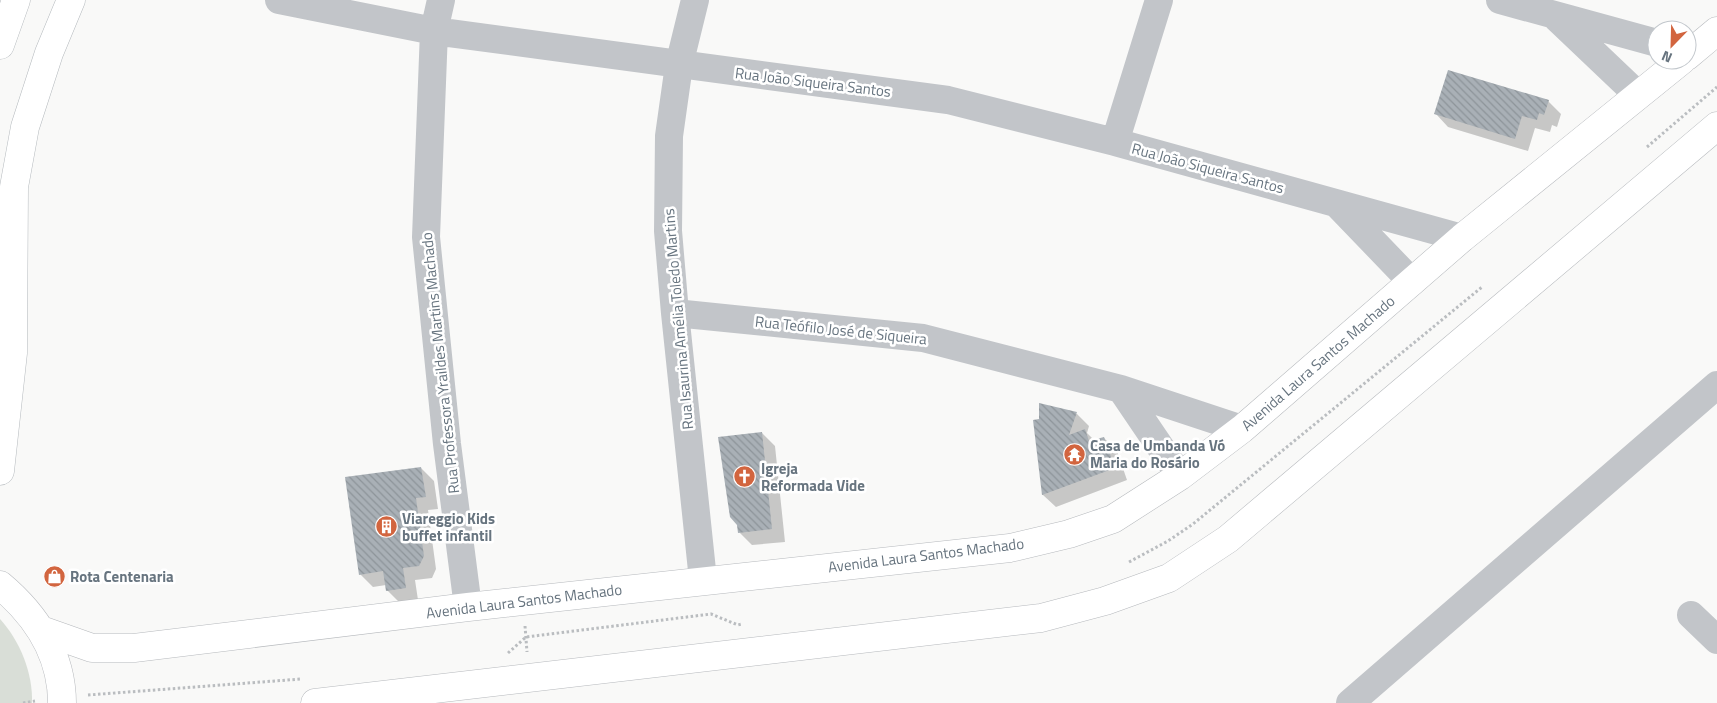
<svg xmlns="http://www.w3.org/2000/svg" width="1717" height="703" font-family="'Titillium Web',sans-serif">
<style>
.green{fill:#d9ded7}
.shadow{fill:#0003}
.building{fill:url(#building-back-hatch)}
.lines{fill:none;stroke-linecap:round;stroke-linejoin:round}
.secondary-casing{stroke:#b4b9bd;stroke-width:29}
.primary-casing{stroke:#b6b9bd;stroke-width:29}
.path{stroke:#babdc0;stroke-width:3;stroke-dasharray:2.5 2.5;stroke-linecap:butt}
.street{stroke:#c2c5c9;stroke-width:28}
.secondary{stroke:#fff;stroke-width:28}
.primary{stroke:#fff;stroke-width:28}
.labels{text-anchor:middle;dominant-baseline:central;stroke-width:5;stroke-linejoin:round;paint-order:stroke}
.street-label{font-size:15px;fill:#67747f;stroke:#fff}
.poi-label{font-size:15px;font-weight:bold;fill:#67747f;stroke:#fff;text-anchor:start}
</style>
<defs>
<pattern id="building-back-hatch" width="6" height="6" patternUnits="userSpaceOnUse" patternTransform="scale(1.25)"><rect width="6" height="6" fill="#a9b0b6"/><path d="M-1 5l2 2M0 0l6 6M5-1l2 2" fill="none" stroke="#8d9499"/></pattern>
</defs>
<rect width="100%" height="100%" fill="#f9f9f8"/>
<path class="green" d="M0,619C20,641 33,673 32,703H0Z"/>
<path class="shadow" d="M1548,101L1561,114L1557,127L1552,125L1550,132L1535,128L1528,151L1448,127L1436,114Z
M1040,405L1077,414L1089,426L1087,433L1095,441L1104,438L1117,451L1127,480L1056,507L1043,495Z
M762,433L775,446L785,542L752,545L739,532Z
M421,468L434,481L438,509L428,510L436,569L432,578L415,580L418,600L400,603L387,590L386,585L373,587L360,574Z"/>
<path class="building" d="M1448,70L1549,100L1544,115L1539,113L1537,120L1522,116L1515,139L1434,114Z
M1039,403L1077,412L1069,435L1085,429L1089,441L1104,437L1115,468L1042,495L1033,420L1039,419Z
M762,432L772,529L738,533L737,525L730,517L718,437Z
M421,467L426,497L416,498L424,556L419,566L403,568L406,588L386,591L383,571L359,575L345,477Z"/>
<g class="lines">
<defs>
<path id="secondary" d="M0,45L16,0
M0,471L13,353L14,187L25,127L49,53L71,0"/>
<path id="primary" d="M1687,56L1717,31
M0,585C36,615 62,655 62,703
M41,630L92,648H134L468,607L1010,548L1069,534L1113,519L1180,476L1242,429L1462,238L1682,60
M315,703L1041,618L1105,601L1169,578L1228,539L1717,126"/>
</defs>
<use href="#secondary" class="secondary-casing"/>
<use href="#primary" class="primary-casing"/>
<path class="path" d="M1647,147L1717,87
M1129,562L1168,541L1193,524L1482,287
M525,626L527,652
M508,653L526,637L711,614L738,625L742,624
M88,695L301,679
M23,703L35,701"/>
<path class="street" d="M279,0L434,31L948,100L1115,142L1462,238
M441,0L434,31L426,237L447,444L468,607
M695,0L679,65L669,136L668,231L675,313L703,580
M1500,0L1657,43
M1557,18L1638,95
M1115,142L1159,0
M1337,204L1412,282
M675,313L923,338L1121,389L1242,429
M1121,389L1180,476
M1691,615L1717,640
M1350,703L1717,385"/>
<use href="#secondary" class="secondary"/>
<use href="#primary" class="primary"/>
</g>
<defs>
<symbol id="temple-disc" viewBox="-11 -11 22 22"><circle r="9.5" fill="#d2653f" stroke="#fff"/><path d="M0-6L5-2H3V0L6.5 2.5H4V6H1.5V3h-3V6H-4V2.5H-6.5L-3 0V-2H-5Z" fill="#fff"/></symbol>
<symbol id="church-disc" viewBox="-11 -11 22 22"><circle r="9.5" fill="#d2653f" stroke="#fff"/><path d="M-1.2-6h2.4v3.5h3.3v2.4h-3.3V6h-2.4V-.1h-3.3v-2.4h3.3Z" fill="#fff"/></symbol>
<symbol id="building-disc" viewBox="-11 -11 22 22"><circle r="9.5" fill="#d2653f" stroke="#fff"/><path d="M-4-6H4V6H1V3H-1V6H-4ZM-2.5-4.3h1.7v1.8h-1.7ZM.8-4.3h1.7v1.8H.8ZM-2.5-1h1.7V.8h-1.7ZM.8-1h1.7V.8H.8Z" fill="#fff"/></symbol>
<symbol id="shop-disc" viewBox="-11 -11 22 22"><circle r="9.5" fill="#d2653f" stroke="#fff"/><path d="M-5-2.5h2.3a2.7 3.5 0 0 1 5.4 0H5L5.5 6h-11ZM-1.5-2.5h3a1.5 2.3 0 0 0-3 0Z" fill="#fff"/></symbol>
</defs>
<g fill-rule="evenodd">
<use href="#temple-disc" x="1062" y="442" width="25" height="25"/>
<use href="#church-disc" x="732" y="464" width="25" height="25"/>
<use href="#building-disc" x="374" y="514" width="25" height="25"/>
<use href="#shop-disc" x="42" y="564" width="25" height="25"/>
</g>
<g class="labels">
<g class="street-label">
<text transform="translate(813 82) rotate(7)">Rua João Siqueira Santos</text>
<text transform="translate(1208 168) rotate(15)">Rua João Siqueira Santos</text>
<text transform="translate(678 319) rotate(-95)">Rua Isaurina Amélia Toledo Martins</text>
<text transform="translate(841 330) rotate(6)">Rua Teófilo José de Siqueira</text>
<text transform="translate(440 363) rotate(-96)">Rua Professora Yraildes Martins Machado</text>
<text transform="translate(1318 363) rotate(-41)">Avenida Laura Santos Machado</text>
<text transform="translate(926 555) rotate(-7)">Avenida Laura Santos Machado</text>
<text transform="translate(524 601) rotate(-7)">Avenida Laura Santos Machado</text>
</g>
<g class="poi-label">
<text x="1090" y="445">Casa de Umbanda Vó<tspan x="1090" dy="17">Maria do Rosário</tspan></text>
<text x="761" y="468">Igreja<tspan x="761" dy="17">Reformada Vide</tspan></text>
<text x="402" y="518">Viareggio Kids<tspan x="402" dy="17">buffet infantil</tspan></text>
<text x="70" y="576">Rota Centenaria</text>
</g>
</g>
<g transform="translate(1672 45) rotate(203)"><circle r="24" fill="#ffffff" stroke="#c2c7cc"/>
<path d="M0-4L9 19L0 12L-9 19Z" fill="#d2653f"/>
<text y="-8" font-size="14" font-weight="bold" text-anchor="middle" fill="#67747f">N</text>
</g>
</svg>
